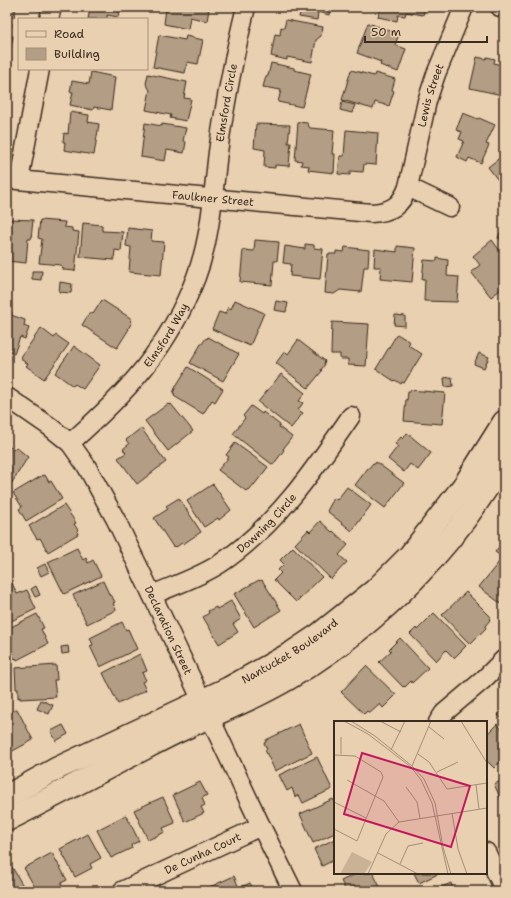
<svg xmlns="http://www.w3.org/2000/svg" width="511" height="898" font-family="'Shantell Sans',sans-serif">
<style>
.building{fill:#b39d84;stroke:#3b2a1e}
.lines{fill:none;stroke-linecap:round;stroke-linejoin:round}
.minor-casing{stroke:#3b2a1e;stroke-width:21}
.tertiary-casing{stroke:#3b2a1e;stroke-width:25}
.minor{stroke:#e9d0b1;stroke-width:18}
.tertiary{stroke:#e9d0b1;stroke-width:22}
.labels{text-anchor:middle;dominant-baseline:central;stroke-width:3;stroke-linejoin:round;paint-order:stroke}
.street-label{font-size:11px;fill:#3b2a1e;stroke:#e9d0b1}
.inset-road{fill:none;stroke:#a38e76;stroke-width:1}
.view{fill:#c2185b;fill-opacity:0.15;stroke:#c2185b;stroke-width:2}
.inset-edge{fill:none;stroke:#3b2a1e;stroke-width:2}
</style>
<rect width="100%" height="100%" fill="#e9d0b1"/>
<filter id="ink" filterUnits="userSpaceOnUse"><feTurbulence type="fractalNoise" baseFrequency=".025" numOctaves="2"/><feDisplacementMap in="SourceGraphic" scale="8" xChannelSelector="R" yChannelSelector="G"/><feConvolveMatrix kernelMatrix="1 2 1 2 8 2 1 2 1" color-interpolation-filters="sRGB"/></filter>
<g filter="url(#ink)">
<path class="building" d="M7,7H16L14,17L7,15Z
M91,7H120L118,17L107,15V19H88L90,8Z
M165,7H207L206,9H209L207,21L190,17L188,29L164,24L166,8Z
M301,7H330L329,15L318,12L317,20L299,17Z
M380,7H425L423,15L406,12L405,16L398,15L397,21L378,17Z
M286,20L323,27L321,36L316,40L312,62L287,57V60L271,56L275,34L280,35L281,27L284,28Z
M7,23L12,24L9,36H13L11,48L7,47Z
M368,23L399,34L395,45L406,49L398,72L380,65L381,62L357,53Z
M159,35L185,40L186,36L203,40L198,64L187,62L185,73L153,67Z
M477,57L486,59L487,57L495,59L494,63L504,66V85L502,95L470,88Z
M271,63L294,68V70L311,74L302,107L278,102L281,90L263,87L266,76H268Z
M351,70L374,76L375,73L395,79L392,90L394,91L389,106L375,102L373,109L342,100Z
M91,72L115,77L111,110L94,107L93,110L70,105L73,92H70L72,81L89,84Z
M148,74L187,82L184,98L191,99L186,121L170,118L171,115L146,110L150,90L146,84Z
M342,102L355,105L352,113L340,110Z
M70,112L89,115L88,122L99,124L94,155L64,150L65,142H63L64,133L68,134Z
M463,113L478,119L479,118L495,125L486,144L489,145L481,163L469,158L467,162L457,157L464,141L459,139L462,132L456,130Z
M298,122L307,123L310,128L334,130L332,154H335L334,173L308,170L309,166L301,165L302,161L295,160Z
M145,123L162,126V124L186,128L183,141L186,142L184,153L167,150L165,161L141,157Z
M256,124L290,125L288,143H291L289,166L275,165V168L264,167L265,150L254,148Z
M346,130L378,133L376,165L364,164L363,172L350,171V175L338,174L340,156H344Z
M502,156L504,158V188L488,167Z
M9,219L33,220L31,239H28L26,263L7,261V230Z
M40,220L65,222L64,227L72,228V231L79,232L75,271L64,270L61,265L39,263L42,239L38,238Z
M83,223L102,225V231L123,232L121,251L115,250L114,260L80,257Z
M503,226L504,227V240L498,238Z
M128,228L152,231L151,241L164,242L161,275L129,272L131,247L126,246Z
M255,240L279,242L277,261H274L272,285L240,282L243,250L254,251Z
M492,240L503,255L500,257L504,263V287L491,297L471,272L480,265L473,256Z
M305,244L314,245V248L323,249L320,279L290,276L291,264L283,263L285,246L305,249Z
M397,246L415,248L412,282L380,279L381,267H374L375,249L397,252Z
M345,247L369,250L368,267H364L361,292L340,290L334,294L325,293L328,254H336V251L344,252Z
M437,258L448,260L447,276L459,277L457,302L424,301L425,279H422L424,260L437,261Z
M32,271H42L41,280L32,279Z
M60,282L72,284L71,293L59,292Z
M102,300L132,319L130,321L132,322L128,329H129L117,348L82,325L90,312L93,314Z
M235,300L264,313L250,346L212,329L219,312L225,314L228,307L231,309Z
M276,301L288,303L286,312L274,310Z
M7,310L12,312L11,315L25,320L24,326L29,328L25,339L20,337L14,354L7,352Z
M395,315L405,316V326L394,325Z
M332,322L369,324L366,366L348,365V359H340V354H331Z
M41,328L54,338L56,335L69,344L44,379L26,366L28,364L22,360V358L21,357Z
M397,334L410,342L408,345L422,354L404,383L402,382L401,384L395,380L394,381L376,369Z
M208,337L239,354L223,381L190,363L201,344H202L206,338L207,339Z
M298,340L325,361L324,364H325L321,370L322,371L308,388L276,363L285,351L288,354Z
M74,346L100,365L83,389L75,384L73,386L55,373Z
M479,353L489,357L484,368L474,364Z
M188,367L223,389L215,402L212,400L203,414L174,396L175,394L173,393L176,386Z
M281,374L305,393L299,401L303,403L298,410L303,413L291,428L258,402Z
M452,377L453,386L445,387L444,378Z
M410,390L445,393L442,424L404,421L406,399L407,400L408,392H410Z
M168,404L169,405L171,404L193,431L168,451L145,421Z
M251,406L262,414L263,412L280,425L279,427L292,437L283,449L284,450L273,465L233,434L245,418L243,416Z
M141,428L166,462L137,484L118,458L126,453L123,449L129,444L126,440Z
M407,433L431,453L418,470L410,464L404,472L388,459L398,446L395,444L401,437L403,439Z
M235,443L268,467L254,485V484L249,490L248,489L246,491L218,470L229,457L226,455Z
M7,445L14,450L16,447L28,457L11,484L7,482Z
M376,462L404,483L385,508L355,485L368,468H369L373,463L375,464Z
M43,475V476L45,475L49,482L51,481L62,499L26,521L19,509L22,507L13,493Z
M213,484L231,510L219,520L218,518L204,527L187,501Z
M347,487L371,505L352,531L327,511L334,498L337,500Z
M179,498L201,532L183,544L182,543L176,547L175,546L173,547L154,518L168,509L166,506Z
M64,505L76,523L74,524L78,530L77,531L78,534L48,552L40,538L37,539L29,526Z
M320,521L332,532L333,531L348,545L339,555L347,562L331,579L295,544L308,530L310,532Z
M504,540V558L495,552Z
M293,547L322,577L296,602L274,580L281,573L278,570L284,564L280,560Z
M77,548L83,560L86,558L88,563L93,560L101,576L64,594L48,562Z
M499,562L504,566V606L479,587Z
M45,564L49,572L41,576L37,568Z
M259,580L260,581L262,580L281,610L254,627L234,594Z
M11,581L17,594L27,590L36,609L7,623V583Z
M103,581L110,596L111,595L115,602L113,603L116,610L87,624L73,595Z
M36,586L40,595L35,597L31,589Z
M466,592L491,617L489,619L490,620L485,626L486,628L470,644L442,615Z
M231,601L241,619L233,624L238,632L219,644L203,617L209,613L208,611L216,607L217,609Z
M434,613L466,646L454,658L446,650L436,661L410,634L416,628L417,630Z
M37,614L44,628L41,629L48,644L17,660L16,658L15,659L7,647V629Z
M122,622L126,630L128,629L137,649L100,667L90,646L93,645L90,638Z
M400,638L428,668L412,683L411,681L405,687L404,686L403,687L379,662L391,651L389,649Z
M68,646L69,653L62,654L61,647Z
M140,654L147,671L142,673L146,680L142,682L146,690L118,704L103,673Z
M56,665L57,680H54L56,697L20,699V697L18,698V689H16L15,668Z
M366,666L396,695L383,708L380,704L370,713L367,711L364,714L341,692Z
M41,700L53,705L49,714L37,709Z
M17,709L33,740L7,754V710L9,713Z
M504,709V721L498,715Z
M299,724L312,753L275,771L265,750L267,749L264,743L266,742V740Z
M497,724L504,732V758L494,768L486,760V735Z
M63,725L68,734L56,741L51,731Z
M317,757L332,789L303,803L299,795L295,797L292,788L287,791L279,775Z
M504,780V804H503L494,784Z
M200,782L207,795L202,798L205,805L201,807L204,813L185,822L173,795Z
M163,797L175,823L163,828L165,832L148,840L134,810Z
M333,799L335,802V833L313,843L300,814Z
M126,815L139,841L131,845L132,848L111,858L97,830Z
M88,834L101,858L90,864L92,868L75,877L60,849Z
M335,839V868L332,861L322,866L314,849Z
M52,853L67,880L61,883L62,885L54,890L53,888L47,891H37L24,868Z
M12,867L26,891H7V871Z
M358,873H373L382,891H342L345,889L341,881Z
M414,873H440L419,883Z
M234,876L239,888L250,883L254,891H201Z
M451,883L454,891H433Z"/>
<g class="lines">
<defs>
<g id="minor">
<path d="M500,7L504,8"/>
<path d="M49,19L52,7"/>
<path id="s1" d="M7,179L371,213C391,212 401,206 408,187L427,101L436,74L464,7"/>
<path d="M19,180L40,69"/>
<path d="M408,187L450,207"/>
<path id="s2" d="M7,397L49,426L70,443L87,467L116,520L152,595L261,826L293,891"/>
<path id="s3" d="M70,443C126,394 169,348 196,277C211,237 213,194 218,152C225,104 234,55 246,7"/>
<path id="s4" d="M152,595C175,585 200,577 221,563C276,526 314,470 351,416"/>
<path d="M438,722L444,713L483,680L504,659"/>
<path d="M486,852L504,889"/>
<path id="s5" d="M122,891L261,826"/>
</g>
<g id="tertiary">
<path id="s6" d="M7,796L58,768L229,688L293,652L317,636L375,590L410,555L465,484L504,422"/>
<path d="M7,820C46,800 85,780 124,759C144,749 163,738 183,729C221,711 261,696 296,674C382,621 454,547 504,460"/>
</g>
</defs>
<use href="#minor" class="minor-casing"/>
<use href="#tertiary" class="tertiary-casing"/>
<use href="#minor" class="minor"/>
<use href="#tertiary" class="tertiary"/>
</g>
</g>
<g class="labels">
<g class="street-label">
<text stroke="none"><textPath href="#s1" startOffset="509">Lewis Street</textPath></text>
<text stroke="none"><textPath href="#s3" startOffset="388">Elmsford Circle</textPath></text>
<text stroke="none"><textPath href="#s1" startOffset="207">Faulkner Street</textPath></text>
<text stroke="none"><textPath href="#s3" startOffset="145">Elmsford Way</textPath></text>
<text stroke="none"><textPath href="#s4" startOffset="137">Downing Circle</textPath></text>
<text stroke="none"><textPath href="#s2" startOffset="290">Declaration Street</textPath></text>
<text stroke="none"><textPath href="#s6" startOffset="318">Nantucket Boulevard</textPath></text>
<text stroke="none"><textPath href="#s5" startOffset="89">De Cunha Court</textPath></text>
</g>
</g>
<g transform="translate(334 721)">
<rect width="153" height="153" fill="#e9d0b1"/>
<path d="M18,131L38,141L30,153H6Z" fill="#cab297"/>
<path class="inset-road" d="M10,0L34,13L77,46L87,59L98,82L114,153M17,0L41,15L78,45L90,58L101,82L109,126L117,153M46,0L67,11M127,0L153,42M95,6L110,18M7,16V33M57,29L71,0M84,33L95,41L113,68L153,62M0,34L21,35L47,51M78,45L97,0M103,51L124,41M13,59L50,80L65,101M142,64L145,88M72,66L83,81L86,97M0,81L32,97M118,92L124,128L133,153M0,108L23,120L49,56L47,51M44,132L84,153M66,143L74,125L89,122M34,153L52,113L65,101L153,87"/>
<path class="view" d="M28,32L136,65L117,126L10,93Z"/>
<rect width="153" height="153" class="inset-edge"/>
</g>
<rect width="511" height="898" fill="none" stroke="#e9d0b1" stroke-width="24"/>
<rect x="12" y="12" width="487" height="874" fill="none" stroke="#3b2a1e" stroke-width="1.5" filter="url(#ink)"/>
<rect x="18" y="18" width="130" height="52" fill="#e9d0b1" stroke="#a38e76"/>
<rect x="26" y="31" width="20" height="6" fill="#e9d0b1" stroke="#a38e76"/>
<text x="54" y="38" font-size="12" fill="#3b2a1e">Road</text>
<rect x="26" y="48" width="20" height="12" fill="#b39d84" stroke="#a38e76"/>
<text x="54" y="58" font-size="12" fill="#3b2a1e">Building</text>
<path d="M365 36v6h122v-6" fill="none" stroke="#3b2a1e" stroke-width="2"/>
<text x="371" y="36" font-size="12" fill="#3b2a1e" stroke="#e9d0b1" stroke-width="3" paint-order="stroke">50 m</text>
</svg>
